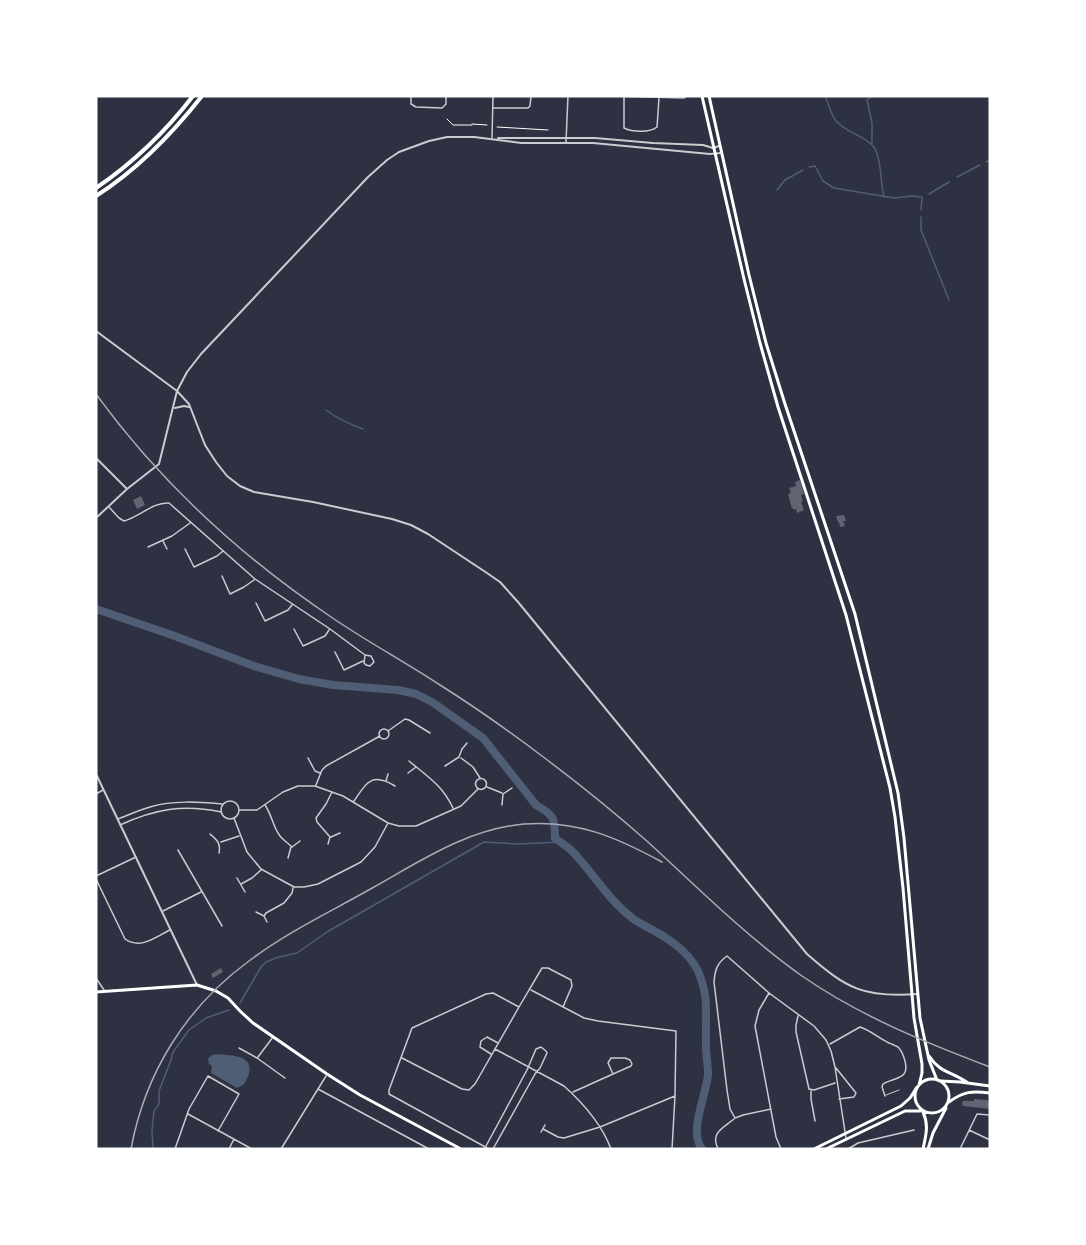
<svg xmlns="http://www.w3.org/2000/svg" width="1086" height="1245" font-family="Georgia,serif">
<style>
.water{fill:#4f5d75}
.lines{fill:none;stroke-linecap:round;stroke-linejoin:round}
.stream{stroke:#4f5d75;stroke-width:1.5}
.river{stroke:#4f5d75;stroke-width:8}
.building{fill:#626471}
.path{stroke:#fff;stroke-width:1}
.service{stroke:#caccd0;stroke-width:1}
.minor{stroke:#caccd0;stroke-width:1.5}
.tertiary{stroke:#caccd0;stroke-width:2}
.secondary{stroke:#fff;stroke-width:3}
.motorway{stroke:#fff;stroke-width:4}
.rail{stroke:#abadb3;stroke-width:1.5}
</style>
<rect width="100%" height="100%" fill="#2d3142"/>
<path class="water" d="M218,1054C225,1055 233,1055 239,1057C254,1061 251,1075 243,1085L237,1088L211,1073L212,1066L209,1064L208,1059L212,1055Z"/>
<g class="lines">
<path class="stream" d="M825,96C829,104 831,116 837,122C847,133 864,135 873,146C882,157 880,183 884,197
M872,96L867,100L872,123V143
M986,162L990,160
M809,167L815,166L823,181L834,188L894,198L912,196L922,197L921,210
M957,177L980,165
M777,190L785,180L803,170
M929,194L949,182
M921,217V230L949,300
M326,410C338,419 349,424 363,429
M240,1003L261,967L266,962L279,957L297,953L327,932L484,842L518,844L561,842
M150,1149L153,1148L152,1131L154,1111L159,1104V1091L171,1060L173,1052L189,1030L206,1018L229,1010"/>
<path class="river" d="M96,609L172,635L254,666L299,679L333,685L398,690L416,694L432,702L483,738L536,805C554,815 555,818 555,838C561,843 568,847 573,852C593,873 608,899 631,917C636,922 644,925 651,929C671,940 694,955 701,979C709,1001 705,1023 706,1046C706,1055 708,1065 708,1074C707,1094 688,1131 702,1149"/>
</g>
<path class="building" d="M800,480L804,494L801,495L803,501L801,502L804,510L797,513L796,509L794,510L793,508L792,509L788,494L791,493L789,488L796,486L795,482Z
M141,496L145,505L137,509L133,500Z
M844,515L846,521H843L845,526L840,527L839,522H838L836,516Z
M221,968L223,972L213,978L211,974Z
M974,1099L988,1100V1102H990V1109L963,1106L962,1103L963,1101H974Z"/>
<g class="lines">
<path class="path" d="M447,119L453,125H472
M472,124L487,125
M497,127L548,130"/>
<path class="service" d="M886,1095L899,1090"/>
<path class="minor" d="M411,96V104L416,107L442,108L446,104V96
M609,96L684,98L687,96
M624,97V128C632,132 650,133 657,127L659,98
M493,108H528L530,106L531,96
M492,138L493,96
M566,142L568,96
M109,507L119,518L124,521C139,517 153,502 169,503L255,579L330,629L365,655L371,656L374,662L370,666L366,665L364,663L365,655
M163,541L167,549
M148,547L172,536L190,523
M185,549L194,567L217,556L223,551
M222,576L230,594L244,587L254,580
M256,603L265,621L288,610L292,605
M294,629L303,646L325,636L329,630
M335,652L344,670L363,661
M379 734a5 5 0 1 1 10 0a5 5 0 1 1-10 0Z
M388,731L405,719L409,720L430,733
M308,758L315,771L320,773
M461,758L473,767L480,778
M409,761C428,777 442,785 453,808
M445,766L459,757L462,749L467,743
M408,773L416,767
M475.5 784a5.5 5.5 0 1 1 11 0a5.5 5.5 0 1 1-11 0Z
M386,781L388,774
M316,785L322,770L326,766L380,736
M487,787L502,793
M96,794L103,790
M221 810a9 9 0 1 1 18 0a9 9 0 1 1-18 0Z
M354,801C367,782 372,772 395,786
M265,805C272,815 273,827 280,836C283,840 288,843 292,847L300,841
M502,805L503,794L512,788
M239,810H257L283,792L298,786H315L343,796L388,823L399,826H416L461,806L478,789
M234,818L247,852L261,869L294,887H304L318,884L361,862L375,847L388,823
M118,819C129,815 139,810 150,807C173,800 199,802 222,804
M120,825C155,809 183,804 221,812
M210,834C217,840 221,843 219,853
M331,837L340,833
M221,842L239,836
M328,844L330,837L317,822L316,818L326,804L332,792
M178,850L222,926
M288,858L291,847
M96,876L136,857
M237,878L245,892
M96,879L125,939C141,950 155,937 170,930
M241,884L252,878L261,870
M163,911L201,892
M256,912L264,916L267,922
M264,916L266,913L284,903L292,893L293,888
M96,978L104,990
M531,990L584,1018L598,1021L676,1031L675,1096L672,1149
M769,993L759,1010L755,1026L776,1137L781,1149
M798,1016L796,1025V1032L809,1089L814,1090L835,1083
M830,1044L860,1027C870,1030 880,1039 889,1043C892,1044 896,1046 898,1047C903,1052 909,1068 904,1074C900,1079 889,1080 883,1084L882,1087L885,1096
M239,1048L257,1058L285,1078
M495,1049L564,1086C583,1103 602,1125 611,1149
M491,1054L480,1047L481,1041L487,1037L498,1043
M258,1057L273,1037
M402,1058L462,1089L469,1090L475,1084L519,1007L542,968H548L571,980L572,986L563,1007
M836,1068L856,1093L854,1097L839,1099
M318,1089L429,1149
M811,1091V1099L815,1121
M573,1092L613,1074L608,1063L611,1058H625L630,1060L632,1064L631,1066L613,1074
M771,1109L743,1115L735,1118L730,1109L727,1090L714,982C715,970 717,963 727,956L769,993L814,1026L826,1040L831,1051L835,1067L846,1138
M188,1114L252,1149
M543,1129L558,1137L564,1138L600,1127L675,1096
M969,1130L990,1140
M541,1132L545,1125
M486,1146L527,1070L536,1049L541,1047L546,1051L547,1053L540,1068L535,1074L493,1149
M175,1149L189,1109L208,1076L239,1094L218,1131
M229,1149L234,1139
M281,1149L326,1076
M489,1149L389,1094V1090L412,1028L486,994L493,993L519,1007
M718,1149C710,1133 723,1128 734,1119
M848,1149L858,1143L914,1130
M960,1149L977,1114L990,1115"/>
<path class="tertiary" d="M498,138H595L653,143L703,145L713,148L719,146
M96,331L177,391L189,404L205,445L216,462L227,476L240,486L254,492L313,502L392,519L411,525L428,534L487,573L500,582L518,602L807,954C847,989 864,998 918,994
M175,408L184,406L189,407
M96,458L127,489
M96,518L127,489L159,464L177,391L187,372L201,354L368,177L387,160L399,152L429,141L447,137H474L521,143H593L710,154L721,153
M96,774L197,985"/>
<path class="secondary" d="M702,96L744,279L760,343L778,407L846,615L890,788L895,817L903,888L914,1018L922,1064V1073L919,1085
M709,96L749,275L766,343L785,404L855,614L898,793L904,838L920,1018L929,1060L937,1080
M96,992L197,985L216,991L228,998L240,1011L253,1023L327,1074L360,1095L461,1149
M929,1056C941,1074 952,1071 968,1083
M915 1096a17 17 0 1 1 34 0a17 17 0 1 1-34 0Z
M941,1081L960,1082L990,1086
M949,1102C964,1091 972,1091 990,1093
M814,1149L901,1106L910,1098L917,1087
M826,1149L905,1111H920
M923,1149C926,1135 929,1125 923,1112
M928,1149L933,1133L946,1108"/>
<path class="motorway" d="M96,188C133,163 166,131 193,96
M96,196C137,170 172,134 202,96"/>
<path class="rail" d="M96,394C160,482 243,558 334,619C368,642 405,662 440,685C475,707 509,731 542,756C578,783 614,812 648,842C698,888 746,936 802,976C860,1016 924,1042 990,1067
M131,1149C145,1073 186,1007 249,961C287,932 332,911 374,887C422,860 468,829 524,824C577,820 616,837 662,862"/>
</g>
<rect width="1086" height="1245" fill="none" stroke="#ffffff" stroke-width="195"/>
</svg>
